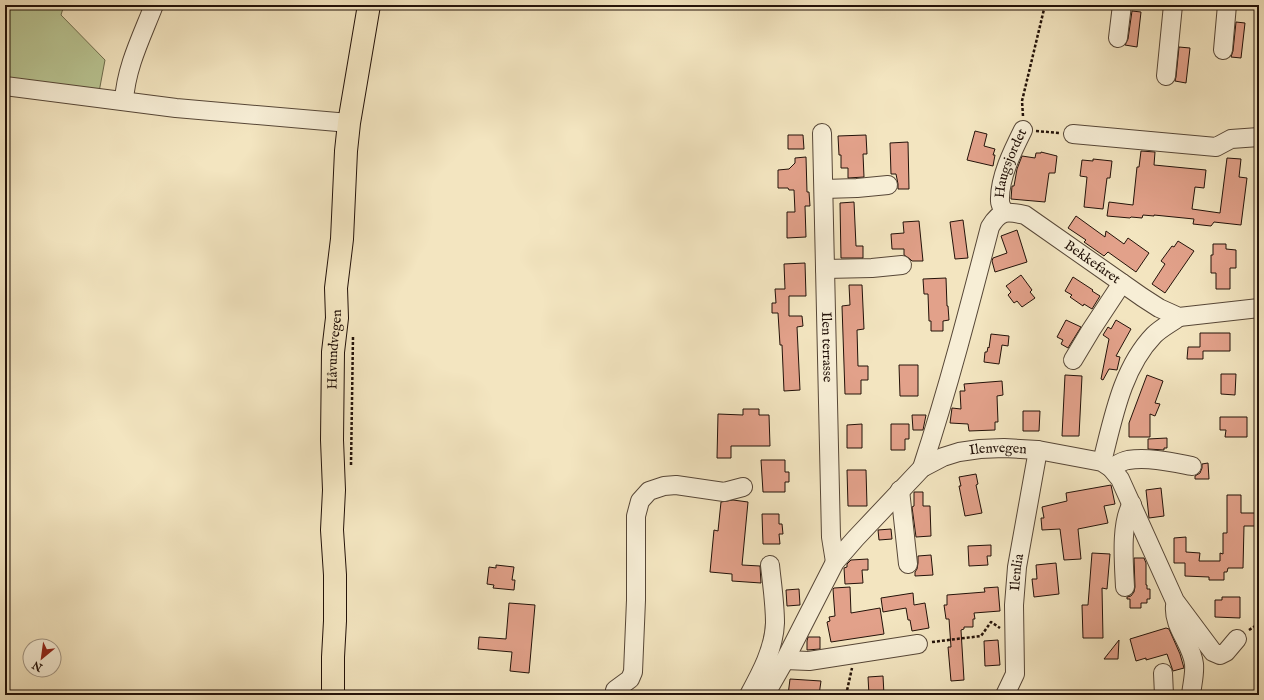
<svg xmlns="http://www.w3.org/2000/svg" width="1264" height="700" font-family="'IM FELL English',serif">
<style>
.green{fill:#b9c593;stroke:#6e6c4e}
.building{fill:#e2a18a;stroke:#231209}
.lines{fill:none;stroke-linecap:round;stroke-linejoin:round}
.minor-casing{stroke:#574737;stroke-width:20}
.major-casing{stroke:#231209;stroke-width:24}
.path{stroke:#231209;stroke-width:2.5;stroke-dasharray:3 2;stroke-linecap:butt}
.minor{stroke:#f7eed6;stroke-width:18}
.major{stroke:#f3e5c0;stroke-width:22}
.labels{text-anchor:middle;dominant-baseline:central;stroke-width:3;stroke-linejoin:round;paint-order:stroke}
.street-label{font-size:14px;fill:#231209;stroke:#f7eed6}
</style>
<rect width="100%" height="100%" fill="#f3e5c0"/>
<filter id="stains"><feTurbulence type="fractalNoise" baseFrequency=".005" numOctaves="4"/><feColorMatrix values="0 0 0 0 .2 0 0 0 0 .09 0 0 0 0 .02 0 0 0 .5 -.17"/></filter>
<radialGradient id="worn" r=".72"><stop offset=".6" stop-color="#630" stop-opacity="0"/><stop offset="1" stop-color="#630" stop-opacity=".3"/></radialGradient>
<path class="green" d="M5,5H64L61,15L105,60L99,92L5,81Z"/>
<path class="building" d="M1132,11L1141,12L1137,47L1125,45L1128,39Z
M1236,22L1245,23L1241,58L1231,57L1233,51Z
M1179,47L1190,48L1186,83L1175,81L1176,77Z
M975,131L987,134L984,146L995,149L993,155H995L993,166L967,160Z
M788,135H803L804,149H788Z
M866,135L867,154H863L864,177L848,178V168H841V155H839L838,136Z
M908,142L909,189H898V184L896,174H891L890,143Z
M1141,151L1155,152L1154,165L1206,170L1204,188L1195,187L1192,209L1220,213L1227,158L1241,159L1239,177L1247,178L1241,225L1214,222L1211,226L1193,224L1194,219L1154,215V216L1143,215L1142,218L1131,217L1130,218L1107,216L1109,202L1133,205L1137,167H1139Z
M1041,152L1057,156L1055,173H1049L1045,202L1011,199L1012,186H1014L1017,169L1022,156L1035,158L1036,153H1041Z
M806,157L807,192H809L810,206H805L806,237L787,238V212H795L794,190H789L788,188H778V170L789,169L795,163V158Z
M1093,159L1112,161L1110,178H1107L1103,209L1084,207L1087,177L1080,176L1082,160L1093,161Z
M854,202L856,246H863V258H841L840,203Z
M1076,216L1105,237L1106,231L1124,244L1128,238L1149,253L1136,272L1108,252L1104,256L1084,242L1086,240L1068,228Z
M963,220L968,258L955,259L950,222Z
M919,221L923,261H912L910,259L904,255V249H892L891,234L904,233L903,222Z
M1017,230L1027,262L995,272L992,261L993,258L1007,253L1001,236Z
M1178,241L1194,251L1165,293L1152,284L1165,264L1161,261L1172,246L1174,247Z
M1213,244H1226V249L1236,250V268H1230V289H1216V273H1211V255H1213Z
M805,263L806,296H789V316H802L803,326L797,327L800,390L784,391L782,345H780L778,313H772V303H776L775,289H785L784,264Z
M1021,275L1032,290L1030,292L1035,298L1022,307L1017,301L1014,303L1008,295L1011,292L1006,286Z
M1073,277L1093,290L1092,291L1100,296L1092,309L1084,304L1083,306L1070,297L1072,295L1065,291Z
M946,278L947,306H948L949,320L943,321V331H931V321H929L928,294H924L923,279Z
M849,285H862L864,329L857,330L858,366H868V380H861V394H845L842,306L850,305Z
M1066,320L1081,327L1068,348L1061,344L1063,340L1057,337Z
M1116,320L1131,329L1116,356L1120,357L1117,370L1109,369L1103,380L1101,379L1109,339L1103,335L1108,327L1111,329Z
M1200,333H1230V351H1203V359H1187L1188,347H1200Z
M991,334L1009,336L1008,346L1002,345L999,364L984,362L985,352H987L988,347L989,348Z
M899,365H918V396H900Z
M1221,374H1236L1235,395L1221,394Z
M1065,375L1082,376L1079,436H1062Z
M1147,375L1163,381L1155,403L1160,404L1155,416L1150,414V437H1129V423Z
M1002,381L1003,395L997,396L998,422H995V430L969,431L968,424L950,423L952,408L961,409L960,391H965L964,384Z
M743,409H759V415H769L770,446H731V458H717L718,414L743,415Z
M1023,411H1040L1039,431H1023Z
M912,415H926L923,430H913Z
M1220,417H1247V437H1225L1226,430H1220Z
M862,424V448H847V425Z
M891,424H909V439H905V450H891Z
M1167,438V448H1164V450L1148,449V439Z
M761,460H785V472H789V482H785V492H763Z
M1208,463L1209,479H1195V476L1200,473L1202,468V464Z
M847,470H866L867,506H848Z
M976,474L978,484L976,485L982,513L965,516L959,486H961L959,477Z
M1111,485L1115,504L1104,506L1108,523L1078,529L1081,559L1064,560L1060,529L1042,530L1041,518H1044L1042,507L1067,501L1066,493Z
M1161,488L1164,516L1149,518L1146,490Z
M914,492H923V506H930L931,536L916,537L912,507L914,506Z
M1227,495H1241V513H1256V526H1244L1243,568H1228L1227,572H1224V580H1209V577L1185,576V563H1174V538L1186,537V552L1200,553L1199,561H1220V553L1223,554V533H1227Z
M733,500L748,502L742,565L760,566L761,583L732,581V574L710,572L714,530L718,531L721,502Z
M762,514H779V524H782L783,534H779L780,544H763Z
M891,529L892,539L879,540L878,530Z
M991,545V556H987L988,565L969,566L968,546Z
M1092,553L1110,554L1107,589L1102,588L1103,638H1083L1082,605H1088Z
M931,555L933,575L915,576V572L917,569L918,563V556Z
M1134,558H1144L1146,563V585H1147V589H1150V599H1147V603H1141V608H1130V599H1127V597L1131,596L1134,592L1135,587Z
M868,559V570H862L863,583L845,584L844,568L847,567V564L851,560Z
M1056,563L1059,594L1034,597L1032,579H1037L1036,565Z
M496,565L514,567L512,580H515L514,590L493,588L494,585L487,584L489,567L496,568Z
M850,587L851,613L880,608L884,634L831,642L827,622L830,621L829,617L835,616L833,589L834,588Z
M998,587L1000,611L974,613L975,619H973V627H964V629L961,630L964,680L951,681L948,647H951L949,619H946L944,605H947V595L985,592L984,588Z
M799,589L800,605L787,606L786,590Z
M913,593L914,605L925,603L929,628L912,631L910,620H908L906,608L883,612L881,598Z
M1222,597H1240V618L1215,617V600H1222Z
M509,603L535,605L529,673L510,671L512,652L478,649L479,637L506,639Z
M1166,628L1169,629L1180,654L1184,668L1173,671L1167,654L1146,660V658L1136,661L1130,639Z
M808,637H820V649L807,650V641Z
M998,640L1000,665L985,666L984,641Z
M1119,640L1118,659H1104Z
M883,676L884,695H869L868,677Z
M790,679L821,681L819,695L808,694V695H788Z"/>
<g class="lines">
<defs>
<g id="minor">
<path d="M1118,38L1122,5"/>
<path d="M1223,50L1227,5"/>
<path d="M1166,76L1173,5"/>
<path d="M5,86L176,108L349,123"/>
<path d="M124,101C126,67 142,36 154,5"/>
<path id="s1" d="M822,133L831,537L835,562"/>
<path d="M1073,134L1216,147L1231,139L1259,137"/>
<path d="M824,189L857,188L888,185"/>
<path id="s2" d="M1004,212C1003,209 1000,205 1000,201C999,178 1013,150 1023,130"/>
<path d="M825,269L872,268L902,265"/>
<path d="M1073,360L1091,330L1122,283"/>
<path d="M1102,462C1113,419 1122,368 1154,335C1161,328 1171,323 1179,317"/>
<path id="s3" d="M922,468C948,389 969,308 990,227C1000,210 1007,211 1025,215L1142,297L1159,308L1179,317L1259,308"/>
<path d="M1111,468C1116,465 1122,461 1128,460C1149,457 1171,462 1192,466"/>
<path d="M900,490L908,564"/>
<path d="M1125,587C1124,565 1120,522 1132,504"/>
<path d="M1175,606C1173,627 1192,644 1194,664C1195,674 1192,685 1191,695"/>
<path d="M785,660L809,661L918,644"/>
<path d="M1163,673L1164,695"/>
<path d="M615,690L630,679L633,672L636,600V516L640,501L649,491L664,486L676,485L724,492L743,487"/>
<path d="M749,695C761,673 774,649 775,623C775,604 772,584 770,565"/>
<path id="s4" d="M765,695L785,660L835,562L855,539L922,468L943,457L959,452L980,449L1004,448L1038,450L1102,462L1111,468L1120,479L1175,601L1213,652L1220,655L1226,652L1237,639"/>
<path id="s5" d="M1005,695L1015,674L1014,605L1017,567L1038,450"/>
</g>
<g id="major">
<path id="s6" d="M333,695V657L335,621V575L332,530L334,490L332,440L333,352L337,318L336,288L342,239L346,151L349,123L369,5"/>
</g>
</defs>
<use href="#minor" class="minor-casing"/>
<use href="#major" class="major-casing"/>
<path class="path" d="M1023,116L1022,101L1045,5
M1036,131L1059,133
M351,465L353,336
M1249,630L1255,626H1259
M932,642L981,636L991,622L1000,628
M846,695L852,668"/>
<use href="#minor" class="minor"/>
<use href="#major" class="major"/>
</g>
<g class="labels">
<g class="street-label">
<text stroke="none"><textPath href="#s2" startOffset="51">Haugsjordet</textPath></text>
<text stroke="none"><textPath href="#s3" startOffset="374">Bekkefaret</textPath></text>
<text stroke="none"><textPath href="#s1" startOffset="214">Ilen terrasse</textPath></text>
<text stroke="none"><textPath href="#s6" startOffset="346">Håvundvegen</textPath></text>
<text stroke="none"><textPath href="#s4" startOffset="358">Ilenvegen</textPath></text>
<text stroke="none"><textPath href="#s5" startOffset="125">Ilenlia</textPath></text>
</g>
</g>
<rect width="1264" height="700" fill="none" stroke="#f3e5c0" stroke-width="20"/>
<rect x="6" y="6" width="1252" height="688" fill="none" stroke="#231209" stroke-width="2"/>
<rect x="10" y="10" width="1244" height="680" fill="none" stroke="#231209"/>
<g transform="translate(42 658) rotate(209)"><circle r="19" fill="#f7eed6" stroke="#a29684"/>
<path d="M0-3L7 15L0 10L-7 15Z" fill="#8f2418"/>
<text y="-6" font-size="11" font-weight="bold" text-anchor="middle" fill="#231209">N</text>
</g>
<rect width="100%" height="100%" filter="url(#stains)"/>
<rect width="100%" height="100%" fill="url(#worn)"/>
</svg>
